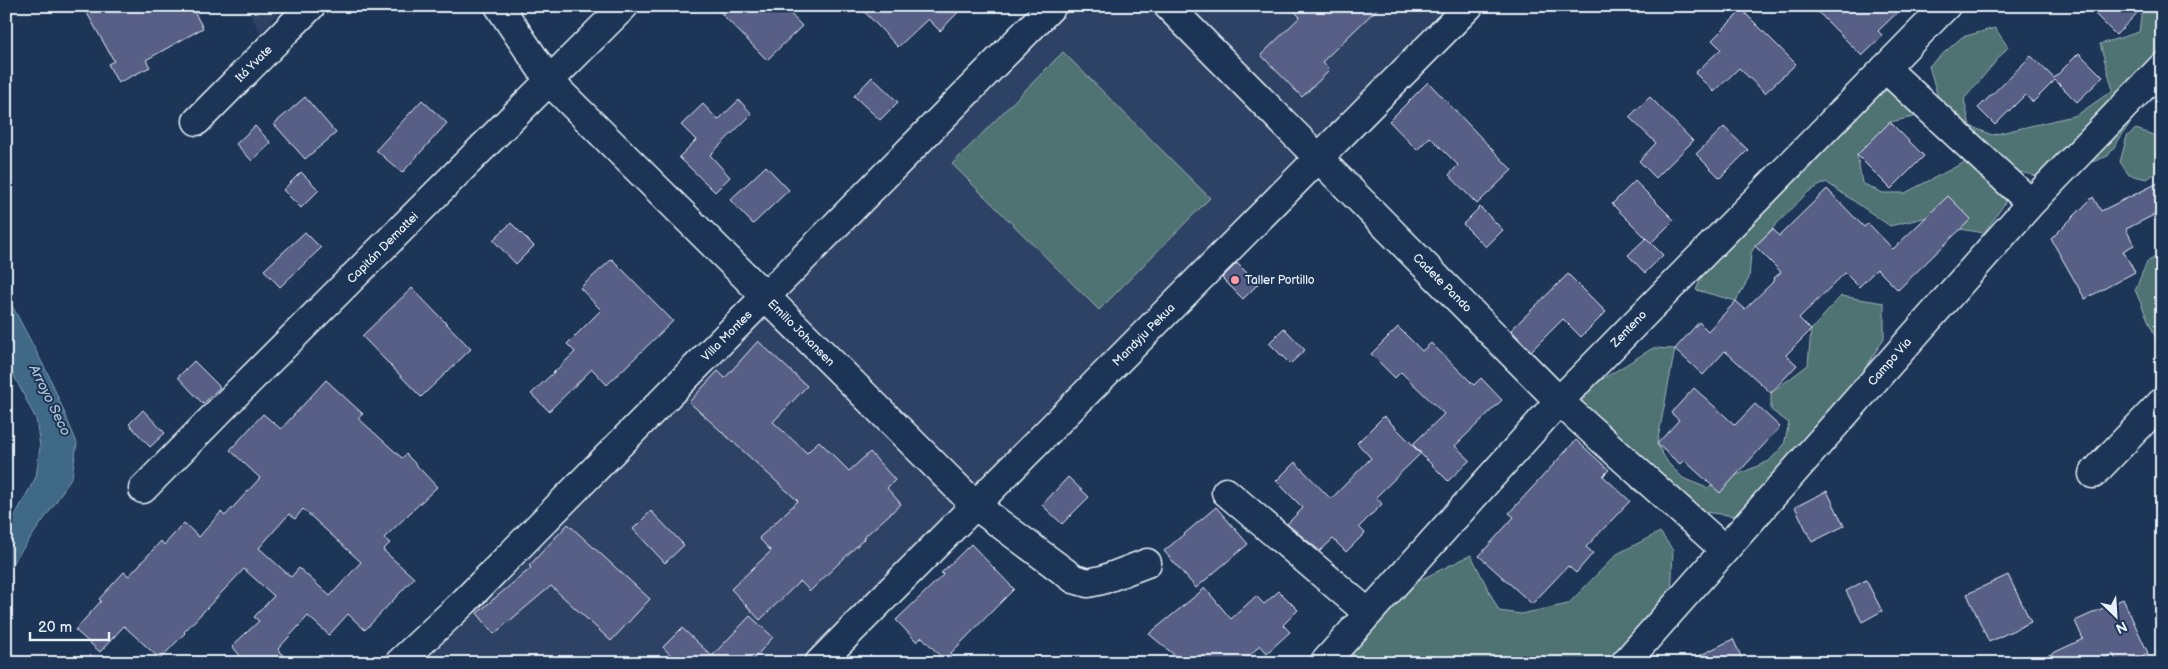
<svg xmlns="http://www.w3.org/2000/svg" width="2168" height="669" font-family="'Balsamiq Sans',sans-serif">
<style>
.built{fill:#2f4265}
.green{fill:#4f7272;stroke:#9cb2b5}
.water{fill:#3f6887;stroke:#839fb4}
.building{fill:#585f86;stroke:#e8f1f8;fill-rule:evenodd}
.lines{fill:none;stroke-linecap:round;stroke-linejoin:round}
.minor-casing{stroke:#e8f1f8;stroke-width:31}
.minor{stroke:#1d3557;stroke-width:28}
.poi-dot{fill:#ff9aa2;stroke:#1d3557;stroke-width:2}
.labels{text-anchor:middle;dominant-baseline:central;stroke-width:4;stroke-linejoin:round;paint-order:stroke}
.street-label{font-size:12px;fill:#e8f1f8;stroke:#1d3557}
.poi-label{font-size:12px;fill:#e8f1f8;stroke:#1d3557;text-anchor:start}
.water-label{font-size:14px;font-style:italic;fill:#adc1d0;stroke:#1d3557}
</style>
<rect width="100%" height="100%" fill="#1d3557"/>
<filter id="ink" filterUnits="userSpaceOnUse"><feTurbulence type="fractalNoise" baseFrequency=".02" numOctaves="2"/><feDisplacementMap in="SourceGraphic" scale="10" xChannelSelector="R" yChannelSelector="G"/><feConvolveMatrix kernelMatrix="1 2 1 2 8 2 1 2 1" color-interpolation-filters="sRGB"/></filter>
<g filter="url(#ink)">
<path class="built" d="M245,6H284L261,33Z
M1052,6H1446L801,663H403Z"/>
<path class="green" d="M2139,6H2162V75L2108,156L2046,179L1996,165L2014,190L1984,233L1960,229L1936,215L1890,226L1826,182L1808,192L1755,246L1751,253L1749,278L1736,301L1696,290L1712,251L1806,172L1874,95L1899,86L1923,95L1914,117L1890,122L1857,155L1862,183L1883,193H1905L1965,162L1989,163L1948,132L1929,66L1962,37L1995,28L2008,47L1964,99L1970,126L1992,135L2077,115L2113,90L2100,44L2139,32L2142,9Z
M1063,52L1210,198L1099,310L952,164Z
M2136,129L2162,138V169L2147,179L2129,175L2120,162L2127,136Z
M2162,253V352L2135,290L2147,262Z
M1841,296L1884,303V338L1818,447L1751,518L1657,506L1634,490L1588,431L1581,403L1593,385L1653,348L1675,349L1657,444L1668,463L1683,478L1707,488L1769,461L1784,445L1789,423L1771,410V393L1808,365L1811,330Z
M1660,532L1673,550L1671,600L1618,663H1360L1346,646L1342,618L1471,555L1499,611L1521,614L1568,604L1617,554Z"/>
<path class="water" d="M6,294L49,376L77,443L72,476L52,508L6,572V532L36,477L40,447L36,419L6,360Z"/>
<path class="building" d="M83,6H191L203,28L146,60L150,67L118,83L108,64L114,61Z
M714,6H783L802,26L767,60Z
M859,6H964L940,31L928,19L898,47Z
M1289,6H1380L1322,62L1330,70L1302,97L1261,55L1300,17Z
M1812,6H1904L1878,31L1883,36L1862,56Z
M2087,6H2144L2116,35Z
M1742,10L1796,64L1765,93L1739,68L1714,92L1695,73L1721,49L1712,40Z
M2079,53L2103,77L2077,102L2055,80L2033,102L2025,95L1995,125L1978,108L2031,56L2054,78Z
M872,77L898,102L880,120L854,96Z
M1428,82L1512,170L1477,204L1449,175L1458,165L1430,137L1417,150L1389,121Z
M305,97L336,133L305,159L274,124Z
M1650,97L1693,141L1656,178L1639,161L1656,143L1629,117Z
M422,100L447,123L402,173L376,150Z
M739,100L752,114L710,155L730,177L715,192L679,157L696,140L681,125L703,104L718,120Z
M1890,122L1924,156L1891,189L1857,155Z
M255,126L271,143L252,161L236,144Z
M1724,127L1748,150L1720,178L1696,154Z
M766,166L789,190L753,224L730,200Z
M301,172L319,190L301,208L283,190Z
M1635,181L1674,220L1651,243L1612,204Z
M2162,181V211L2126,229L2134,245L2123,251L2135,272L2085,299L2051,239L2093,197L2101,211Z
M1827,189L1864,227L1868,223L1893,249L1948,196L1971,219L1898,290L1877,269L1859,287L1845,273L1799,318L1811,330L1786,355L1797,365L1771,393L1725,351L1703,375L1675,349L1699,322L1708,331L1736,301L1745,309L1775,280L1774,278L1781,272L1755,246L1773,229L1779,236Z
M1480,207L1503,230L1486,247L1463,224Z
M511,223L534,246L516,264L493,240Z
M305,232L321,248L280,287L264,270Z
M1646,238L1663,255L1645,273L1628,255Z
M612,259L673,321L607,385L592,369L549,411L531,394L575,352L567,344L601,310L580,288Z
M1237,263L1258,284L1243,299L1222,278Z
M1568,274L1606,312L1581,337L1563,319L1531,351L1511,330Z
M412,288L471,349L421,397L362,336Z
M1398,327L1422,351L1431,343L1474,385L1481,378L1502,400L1455,446L1470,460L1448,481L1412,445L1444,414L1401,372L1395,378L1371,354Z
M1284,328L1305,350L1290,364L1269,343Z
M758,341L807,386L773,422L807,453L819,441L849,471L870,452L895,480L887,488L901,504L863,538L864,539L810,591L800,581L760,620L731,589L771,551L759,538L798,501L689,402L718,371L725,378Z
M194,361L220,387L203,404L178,377Z
M326,380L363,414L358,418L402,458L406,454L437,487L384,538L390,543L383,550L414,578L365,630L348,614L329,635L308,616L278,649L290,663H246L232,646L259,621L254,617L274,596L244,569L184,632L185,633L160,659L124,626L100,652L75,630L101,601L99,599L124,572L129,576L161,541L164,545L184,523L199,537L221,512L225,516L260,478L230,450L263,414L281,429ZM303,509L361,562L330,596L299,568L291,577L259,548L289,514L295,519Z
M1694,388L1735,425L1755,404L1780,427L1720,493L1684,460L1680,464L1657,444L1679,420L1671,413Z
M143,410L165,433L150,447L129,424Z
M1384,416L1421,453L1376,497L1382,504L1359,527L1365,533L1346,552L1333,539L1320,551L1287,524L1303,508L1276,481L1295,462L1331,499L1371,458L1357,443Z
M1576,440L1609,470L1603,476L1630,501L1586,547L1593,553L1576,573L1568,566L1532,604L1479,556L1514,517L1509,513Z
M1068,477L1089,497L1062,524L1042,505Z
M1827,491L1844,526L1812,542L1795,507Z
M1216,507L1248,544L1196,588L1164,551Z
M651,511L684,545L665,563L633,529Z
M568,524L650,599L611,641L551,586L494,634L477,613L531,568L529,566Z
M971,544L1014,589L944,660L922,637L917,642L896,620L944,574L941,573Z
M2008,575L2031,622L1989,642L1967,594Z
M1866,580L1882,611L1862,622L1846,591Z
M1205,588L1231,619L1256,596L1264,604L1279,591L1298,610L1283,625L1290,632L1267,653L1260,645L1243,663H1184L1149,634Z
M2123,599L2148,653L2127,663H2117L2113,654L2094,663H2032L2083,639L2075,621Z
M750,616L773,637L750,663H678L663,647L682,628L712,656Z
M1733,639L1744,663H1685Z"/>
<g class="lines">
<defs>
<path id="minor" d="M499,6L550,82L976,506L1074,579L1088,583L1102,580L1147,563
M1168,6L1559,401L1725,550
M1885,68L2031,203
M197,121L311,6
M2093,474L2162,402
M143,489L241,389L624,6
M1226,492L1367,612
M399,663L465,601L1052,6
M819,663L1469,6
M1324,663L1559,401L1946,6
M1625,663L2031,203L2162,67"/>
</defs>
<use href="#minor" class="minor-casing"/>
<use href="#minor" class="minor"/>
</g>
</g>
<circle class="poi-dot" cx="1235" cy="280" r="5"/>
<g class="labels">
<g class="street-label">
<text transform="translate(254 64) rotate(-45)">Itá Yvate</text>
<text transform="translate(383 248) rotate(-45)">Capitán Demattei</text>
<text transform="translate(1442 283) rotate(45)">Cadete Pando</text>
<text transform="translate(1629 329) rotate(-46)">Zenteno</text>
<text transform="translate(801 333) rotate(45)">Emilio Johansen</text>
<text transform="translate(1144 335) rotate(-45)">Mandyju Pekua</text>
<text transform="translate(727 336) rotate(-45)">Villa Montes</text>
<text transform="translate(1890 362) rotate(-49)">Campo Via</text>
</g>
<g class="poi-label">
<text x="1245" y="280">Taller Portillo</text>
</g>
<g class="water-label">
<text transform="translate(50 400) rotate(64)">Arroyo Seco</text>
</g>
</g>
<rect width="2168" height="669" fill="none" stroke="#1d3557" stroke-width="25"/>
<rect x="12" y="12" width="2143" height="644" fill="none" stroke="#e8f1f8" stroke-width="2" filter="url(#ink)"/>
<g transform="translate(2116 616) rotate(155)" stroke="#1d3557" stroke-width="4" paint-order="stroke">
<path d="M0-4L9 19L0 12L-9 19Z" fill="#e8f1f8"/>
<text y="-8" font-size="14" font-weight="bold" text-anchor="middle" fill="#e8f1f8">N</text>
</g>
<path d="M30 632v8h79v-8" fill="none" stroke="#e8f1f8" stroke-width="2.5"/>
<text x="38" y="632" font-size="15" fill="#e8f1f8" stroke="#1d3557" stroke-width="4" paint-order="stroke">20 m</text>
</svg>
